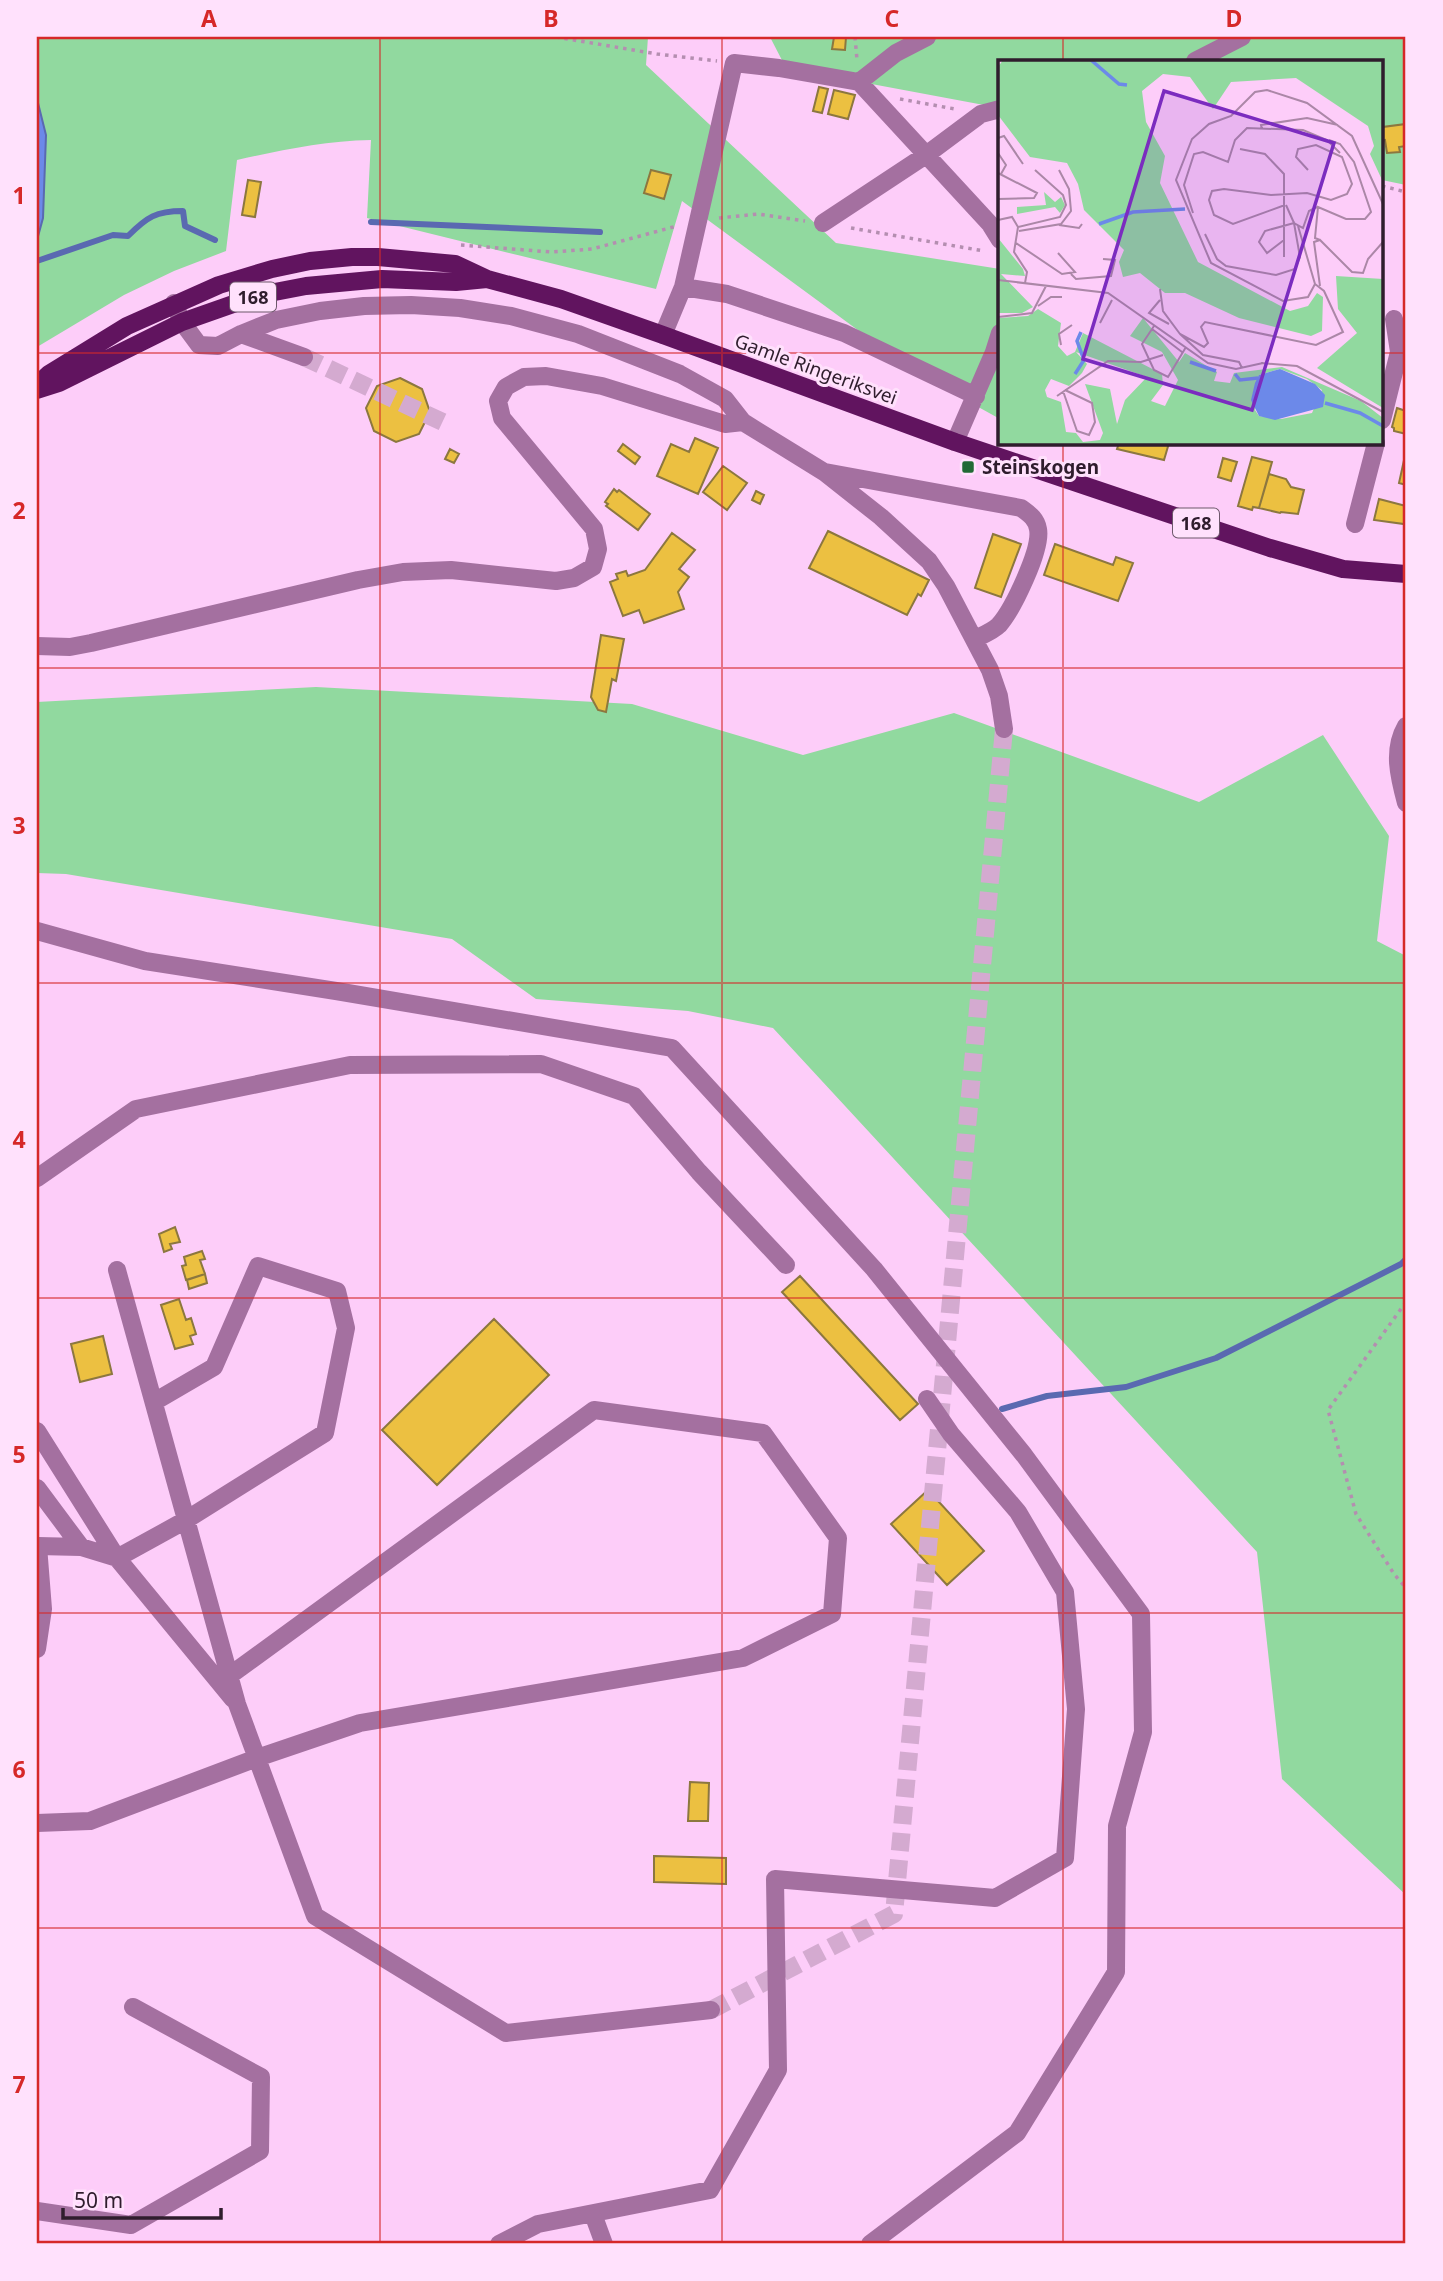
<svg xmlns="http://www.w3.org/2000/svg" width="1443" height="2281" font-family="'Noto Sans',sans-serif">
<style>
.green{fill:#91d99f}
.water{fill:#6c89e9;stroke:#5a69b1;stroke-width:2}
.lines{fill:none;stroke-linecap:round;stroke-linejoin:round}
.stream{stroke:#5a69b1;stroke-width:6}
.building{fill:#ecc041;stroke:#8c773f;stroke-width:2}
.minor-tunnel{stroke:#d4aad0;stroke-width:18;stroke-dasharray:18 9;stroke-linecap:butt}
.path{stroke:#b48eb0;stroke-width:3.5;stroke-dasharray:3.5 5;stroke-linecap:butt}
.minor{stroke:#a470a0;stroke-width:18}
.major{stroke:#61145f;stroke-width:18}
.grid{fill:none;stroke:#d62828;stroke-width:2;stroke-opacity:0.55}
.poi-dot{fill:#216935;stroke:#ffe1fc;stroke-width:2.5}
.labels{text-anchor:middle;dominant-baseline:central;stroke-width:6;stroke-linejoin:round;paint-order:stroke}
.shield{fill:#ffe1fc;stroke:#6d586b;stroke-width:2}
.shield-label{font-size:18px;font-weight:bold;fill:#2f1d2d}
.street-label{font-size:19px;fill:#2f1d2d;stroke:#ffe1fc}
.poi-label{font-size:19px;font-weight:bold;fill:#2f1d2d;stroke:#ffe1fc;text-anchor:start}
.inset-river{fill:none;stroke:#6c89e9;stroke-width:3.5}
.inset-road{fill:none;stroke:#ab87a7;stroke-width:2}
.view{fill:#7b2cbf;fill-opacity:0.15;stroke:#7b2cbf;stroke-width:3.5}
.inset-edge{fill:none;stroke:#2f1d2d;stroke-width:3.5}
.neatline{fill:none;stroke:#d62828;stroke-width:2.5}
.grid-label{font-size:23px;text-anchor:middle;font-weight:bold;fill:#d62828}
</style>
<rect width="100%" height="100%" fill="#fdcdf9"/>
<path class="green" d="M37,37H648L646,65L836,243L1000,269V419L915,372L682,201L656,289L367,218L371,140C324,141 282,150 237,160L226,251L174,271L124,295L37,347V240L43,218L46,135L37,99Z
M770,37H1406V185L1382,180V61H1000V108L786,68Z
M316,687L632,704L803,755L954,713L1199,802L1323,735L1389,836L1377,941L1406,956V1895L1282,1779L1257,1552L773,1028L688,1011L536,999L452,939L66,874L37,873V702Z"/>
<path class="water" d="M37,99L46,135L43,218L37,240Z"/>
<g class="lines">
<path class="stream" d="M371,222L600,232
M37,261L113,235L128,236C147,217 156,211 183,211L185,226L215,240
M1002,1409L1047,1396L1126,1387L1216,1358L1401,1264L1406,1259"/>
</g>
<path class="building" d="M834,37H846L845,50L832,49Z
M819,87L828,89L822,113L813,111Z
M834,90L855,95L848,119L828,114Z
M1406,124V146L1399,147L1400,152L1387,153L1385,140L1382,141L1383,127Z
M651,170L671,175L664,199L644,193Z
M248,180L261,182L255,217L242,215Z
M400,378L422,389L430,412L419,434L396,442L374,431L366,408L377,386Z
M1397,408L1406,411V434L1394,431V428L1392,427Z
M695,438L718,448L698,494L657,476L671,444L689,452Z
M1119,443H1169L1164,460L1117,449Z
M623,444L640,457L635,464L618,451Z
M450,449L459,454L454,463L445,459Z
M1406,451V485L1399,483Z
M1252,457L1272,462L1259,508L1253,507L1252,510L1238,506Z
M1223,458L1237,462L1231,481L1218,477Z
M723,466L747,483L727,510L703,492Z
M1269,474L1286,479L1291,487L1304,490L1298,514L1281,512L1280,513L1259,508Z
M614,489L617,492L619,490L650,514L638,530L606,506L608,504L605,502Z
M756,491L764,495L760,504L752,500Z
M1379,499L1406,506L1404,524L1374,520Z
M828,531L929,580L921,596L918,594L907,615L809,568Z
M672,533L695,550L679,569L689,577L678,592L684,609L644,623L639,610L623,616L610,582L618,579L616,574L626,571L628,576L645,570Z
M993,534L1021,544L1001,597L975,588Z
M1055,544L1113,565L1116,557L1133,563L1118,601L1044,575Z
M601,635L624,639L616,681L612,679L606,712L598,710L591,697Z
M175,1227L180,1242L170,1244L172,1249L164,1252L159,1234Z
M202,1251L205,1259L200,1260L205,1274L186,1280L182,1266L186,1265L184,1257Z
M205,1274L207,1283L189,1289L187,1280Z
M800,1276L918,1404L900,1420L782,1292Z
M179,1299L186,1320L191,1318L196,1334L190,1336L193,1344L175,1349L161,1305Z
M494,1319L549,1375L437,1485L382,1430Z
M103,1336L112,1374L80,1382L71,1344Z
M928,1490L984,1551L947,1585L891,1524Z
M690,1782L709,1783L708,1821H688Z
M654,1856L726,1858V1884L654,1882Z"/>
<g class="lines">
<path class="minor-tunnel" d="M304,357L449,425
M711,2010L894,1914L1004,729"/>
<path class="path" d="M556,37L657,54L717,61
M855,37L857,60
M900,99L955,109
M1382,186L1406,192
M719,218L758,214L805,221
M851,228L984,251
M461,245L551,252L592,249L677,226
M1406,1302L1328,1410L1356,1514L1394,1574L1406,1588"/>
<path class="minor" d="M1195,61L1242,37
M859,82L896,53L927,37
M823,223L926,155L981,114L1000,109
M683,287L727,294L844,333L976,396
M241,334L304,357
M663,335L683,287L734,63L779,68L859,82L990,224L1000,240
M1382,420L1399,352L1394,319
M743,422L824,472L881,517L929,561L946,586L990,670L999,696L1004,729
M955,442L994,352L1000,333
M825,472L1021,508C1029,514 1036,518 1038,529C1042,549 1013,609 999,625C993,631 983,635 975,639
M1355,524L1376,443
M37,646L70,647L91,643L358,580L403,572L451,570L556,581L574,578L593,567L598,549L594,529L502,418L498,401L506,387L524,377L546,376L602,386L725,424L743,422L725,399L680,374L578,334L511,316L460,308L411,305L364,306L320,311L276,320L241,334L218,346L199,345L182,322L174,303
M1406,726C1392,750 1399,777 1406,803
M37,931L145,961L336,991L672,1048L874,1269L1024,1455L1141,1614L1143,1732L1117,1826L1116,1972L1017,2133L870,2244
M37,1178L136,1109L350,1065L541,1064L634,1096L699,1172L786,1265
M117,1270L237,1704L315,1916L506,2033L711,2010
M37,1431L117,1558L186,1520L325,1433L346,1328L337,1291L258,1266L214,1367L154,1402
M37,1488L81,1547
M37,1649L43,1609L38,1546L81,1547L117,1558L233,1699
M37,1823L90,1821L257,1758L360,1723L743,1658L832,1614L838,1538L763,1433L594,1410L229,1676
M37,2211L131,2225L260,2151L261,2077L133,2007
M593,2214L604,2244
M499,2244L538,2224L710,2190L778,2070L775,1879L995,1898L1065,1858L1076,1709L1065,1592L1018,1512L951,1434L927,1399"/>
<path class="major" d="M37,385L49,374L127,326L219,285L272,269L310,261L352,257H378L455,264L487,279L561,299L663,335L955,442L1270,548L1343,569L1406,574
M37,390L59,383L182,322L259,295L306,286L382,279L456,282L487,279"/>
</g>
<path class="grid" d="M380,37V2244M722,37V2244M1063,37V61M37,353H1000M1382,353H1406M1063,443V2244M37,668H1406M37,983H1406M37,1298H1406M37,1613H1406M37,1928H1406"/>
<rect class="poi-dot" x="961" y="460" width="14" height="14" rx="3.5"/>
<g class="labels">
<g class="shield">
<rect x="230" y="282.5" width="46" height="29" rx="5"/>
<rect x="1173" y="508.5" width="46" height="29" rx="5"/>
</g>
<g class="shield-label">
<text x="253" y="297">168</text>
<text x="1196" y="523">168</text>
</g>
<g class="street-label">
<text transform="translate(816 369) rotate(20)">Gamle Ringeriksvei</text>
</g>
<g class="poi-label">
<text x="982" y="467">Steinskogen</text>
</g>
</g>
<g transform="translate(998 60)">
<rect width="385" height="385" fill="#fdcdf9"/>
<path d="M5,0H385V122L372,94L376,86L370,66L298,18L233,22L215,49L192,17L165,14L144,31L148,62L167,96L162,123L200,202L292,251L310,246L319,233L325,237L324,271L313,276L241,258L187,233H167L142,213L125,217L121,202L126,190L86,150L80,124L69,103L32,97L0,55V7ZM46,132L57,142L63,137L67,145L62,153L57,147L19,154V147L48,145ZM0,178L25,209L27,216L3,214L35,247L24,253H0ZM338,216L385,219V348L319,308L359,273L340,249ZM40,249L63,263L60,286L69,296L77,292L85,273L164,314L165,325L153,341L167,346L180,320L164,292L132,276L145,258L181,302L187,293L219,312L216,321L232,323L236,313L284,307L363,341L385,358V385H0V258L30,256ZM78,292L149,317L127,340L119,364L112,329L87,324L105,373L102,380L85,382L78,373L68,372L63,342L49,337L47,330L53,319L71,326L84,313L89,304ZM282,309L309,319L324,330L314,353L283,359L261,356L257,350L261,315Z" fill="#91d99f" fill-rule="evenodd"/>
<path d="M282,309L317,324L327,335L325,347L277,360L261,356L253,340L257,323L261,315Z" fill="#6c89e9"/>
<path class="inset-river" d="M93,0L121,24L129,25M101,164L135,152L187,149M192,302L218,311M77,314L86,300L79,281L83,272M237,314L242,320L260,318M327,343L362,353L385,366"/>
<path class="inset-road" d="M264,69L263,65L309,58L340,65M0,78L6,76L25,104M242,89L267,94L286,114V197M0,93L8,105L3,114M0,113L39,133L36,138L0,139M287,145L235,164L216,155L211,140L214,131L226,129L273,135L309,133L333,140L349,134L354,124L344,97L318,85L300,89L298,97L310,110M288,145L296,163L305,168L311,151L319,147M195,153L186,125L196,94L205,92L230,102L237,80L249,68L305,70L329,80L342,93M0,160L14,157L20,167M61,165L81,168L84,164M21,171L63,164L73,151L71,129L61,110M207,174L219,199L228,206L278,215L297,209L302,197L296,163L267,171L261,182L269,193L286,180M322,180L317,178L320,147L348,159H367L373,152L356,102L342,84L331,80M18,183L64,214L77,212L60,193M73,214L78,219L113,216L117,200L105,199M0,220L110,233L210,303L238,309L265,303M27,223L29,212L16,192L20,167L62,157L68,145L65,135L37,110M317,224L310,237L285,241L213,203L178,120L194,79L211,64L233,56L257,32L269,30L309,43L354,76L385,144M322,226L316,182L322,180L354,212L365,213L370,199L385,182M162,229L165,251L182,274M162,240L151,253L171,264M40,246L53,237H64M0,257L34,253L48,226M102,263L114,240M156,266L144,284L156,310L170,317L188,287M154,269L184,292M63,285L61,274L74,265M263,303L299,306L385,352M244,308L241,302L205,295L182,274L206,287L210,283L203,267L207,262L318,285L345,272L326,231L317,224L300,166M65,331L79,371L91,375L97,362L94,343L67,330M59,336L110,301L143,302L165,295"/>
<path class="view" d="M166,31L336,83L254,350L85,299Z"/>
<rect width="385" height="385" class="inset-edge"/>
</g>
<rect width="1443" height="2281" fill="none" stroke="#ffe1fc" stroke-width="77"/>
<path d="M63 2208v10h158v-10" fill="none" stroke="#2f1d2d" stroke-width="3.5"/>
<text x="74" y="2208" font-size="21" fill="#2f1d2d" stroke="#ffe1fc" stroke-width="5" paint-order="stroke">50 m</text>
<rect x="38" y="38" width="1366" height="2204" class="neatline"/>
<g class="grid-label">
<text x="209" y="27">A</text>
<text x="551" y="27">B</text>
<text x="892" y="27">C</text>
<text x="1234" y="27">D</text>
<text x="19" y="204">1</text>
<text x="19" y="519">2</text>
<text x="19" y="834">3</text>
<text x="19" y="1148">4</text>
<text x="19" y="1463">5</text>
<text x="19" y="1778">6</text>
<text x="19" y="2093">7</text>
</g>
</svg>
